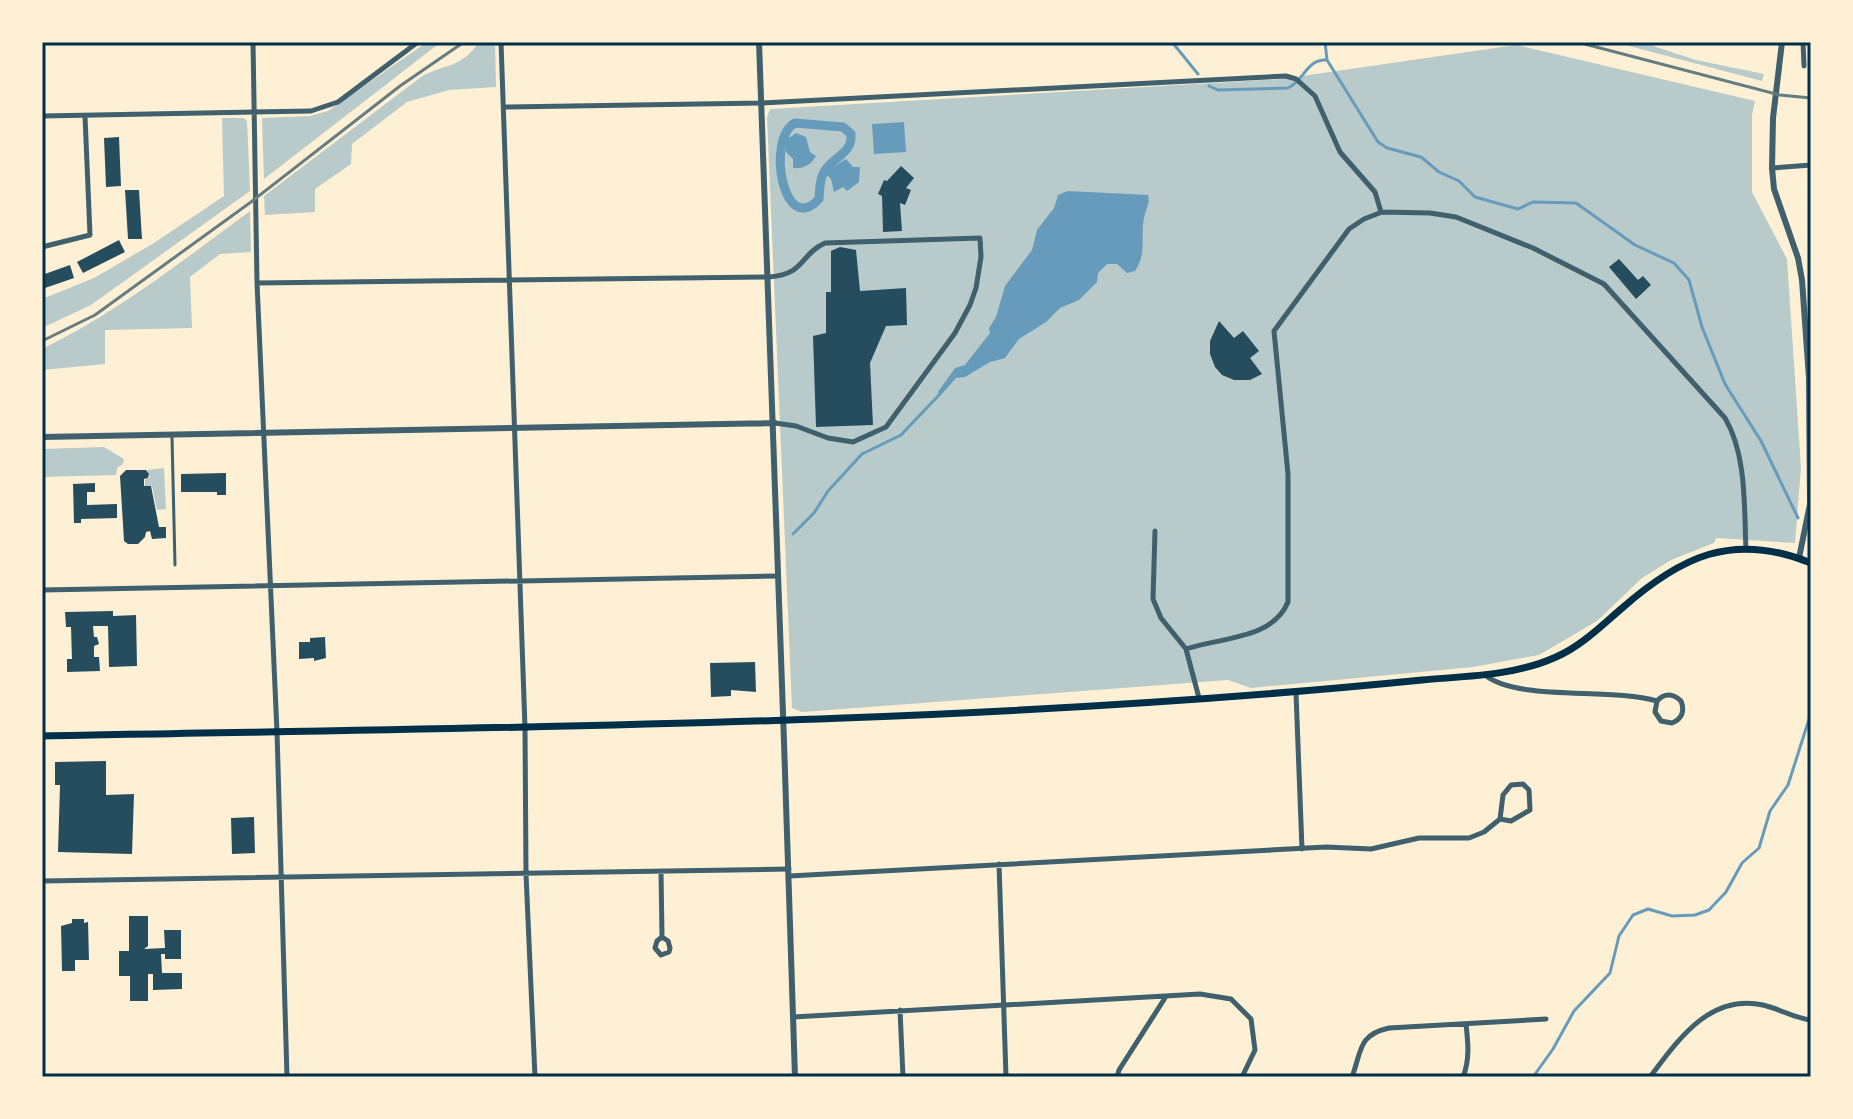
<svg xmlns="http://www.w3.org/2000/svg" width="1853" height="1119" font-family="Barlow,sans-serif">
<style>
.green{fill:#b9caca}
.water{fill:#669bbc}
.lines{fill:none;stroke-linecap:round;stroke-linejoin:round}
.stream{stroke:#669bbc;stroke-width:3}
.canal{stroke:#669bbc;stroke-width:9}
.building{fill:#264d5e}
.service{stroke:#3f606c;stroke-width:3}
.minor{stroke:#3f606c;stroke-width:5}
.tertiary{stroke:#3f606c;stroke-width:6}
.secondary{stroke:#003049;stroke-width:7}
.rail{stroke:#657d81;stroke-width:3}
.neatline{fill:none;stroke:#003049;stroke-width:3}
</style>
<rect width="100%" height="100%" fill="#fdf0d5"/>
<path class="green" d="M427,42H441L264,179L262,118L310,116L328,111Z
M479,42H495L496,87L449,90L407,102L352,144L351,164L315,189V212L265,215L264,196L421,77C445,63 461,69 479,42Z
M1614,42H1641L1696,60L1764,74L1762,81Z
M1516,45L1755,101L1752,115V192L1787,259L1801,468L1795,543L1716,538L1714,543L1671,560L1642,578L1597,621L1539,655L1473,667L1251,688L1228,680L802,712L792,708L767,117L770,109L1281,79Z
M222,118H244L247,121L250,191L91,305L42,328V299L94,278L154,243L224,196Z
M250,211L251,252L220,254L190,277L192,328L105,330V364L42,370V349C118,312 182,261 250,211Z
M104,447L124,459L123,464L117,468L116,475L43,477L44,515H42V449Z
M164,468L166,509L157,510L152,486H145V480L150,477L147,470Z"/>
<path class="water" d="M904,122L906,152L874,154L872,124Z
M796,133L806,137L810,152L816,156C811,165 803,169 793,168V159L786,152V140Z
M846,159L853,167H860L859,182L847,191L843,187L834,192L831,179L827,175L830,169Z
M1068,191L1148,195C1150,204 1147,206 1145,214C1139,233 1148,253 1135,271L1127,273L1117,264H1107L1098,273L1097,282L1079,300L1060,308L1046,322L1019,339L1005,358L990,362L965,377L956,378L941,395H939L938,392L955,368L965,365L990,333L989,328L996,317L1005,286L1032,250L1037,230L1054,208L1058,195Z"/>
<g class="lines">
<path class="stream" d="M1172,42L1198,74
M1325,42L1327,60L1378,142L1387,148L1421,157L1439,172L1459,181L1475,197L1518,209L1533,202L1576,203L1635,245L1674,263L1689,280L1702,327L1725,384L1761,441L1798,518
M1209,86L1218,90L1288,88C1304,81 1307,58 1327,60
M793,534L814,513L828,491L862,454L901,435L939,395
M1533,1077L1553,1049L1574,1011L1610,973L1619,936L1633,915L1648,909L1672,916L1695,915L1709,910L1726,892L1742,863L1759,848L1770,811L1788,785L1811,713"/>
<path class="canal" d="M795,123L843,127L851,134C853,154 832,157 824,172C819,180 820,189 819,199C783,238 766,138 795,123Z"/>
</g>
<path class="building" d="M119,137L121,186L106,187L104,138Z
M901,166L914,178L906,188L911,190L905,205L900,203L902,231L883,232L882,196L878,194L884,180L887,181Z
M125,190H139L142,239H128Z
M119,240L125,252L83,273L77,262Z
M840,247L856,250L860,291L906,288L907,325L886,326L870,363L873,425L816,427L813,336L826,333V292H831V251Z
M1619,259L1638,280L1643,276L1651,285L1636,299L1609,267Z
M70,265L74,278L42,289V275Z
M1219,321L1234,338L1243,331L1259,351L1250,358L1262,374L1250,380H1234L1222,375L1215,367L1210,354V341Z
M126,470H146L149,474L148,478L144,479V486H151L159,527H166V538L152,539L150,531L146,532L145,537L138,544H128L124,541L120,476Z
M226,473V495H217V492H181V474Z
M95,483V492H87V505L117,504V518L81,519V523H74L73,484Z
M113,611V616L136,615L137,666L109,667L108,626H93L94,637H97L99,644L94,646V657H99L100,671L67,672V659H72L71,627H66L65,612Z
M325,637L326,658L314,661V658L299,659V642H310V638Z
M755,662L756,692L731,690V696L711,697L710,663Z
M106,761V795L134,794L132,854L58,852L60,785H55V762Z
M254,817L255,853L232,854L231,818Z
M129,916H148V946L144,949L165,948L164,930H181V959H165V954H161L162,973H182V989L153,990V974H148V1001H130V976H119V951H129Z
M72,919H84V923L88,922L89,960H75V971H62L61,926L72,923Z"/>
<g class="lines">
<path class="service" d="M172,437L175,565"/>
<path class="minor" d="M253,42L257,283L277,732L287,1077
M501,42L525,728L526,874L535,1077
M1803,42L1804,66
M503,107L762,103L1286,76L1296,79L1315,96L1340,152L1375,192L1381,212
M42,116L311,111L338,102L418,42
M1772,168L1811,165
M42,247L90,235L85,116
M257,283L769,277C806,274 799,255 825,243L980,238L981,257L976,288L970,305L955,333L886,427L853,442L828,438L796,426L775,423
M1155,531L1153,599L1161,618L1186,649L1199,698
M42,590L778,576
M1186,649C1221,637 1272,640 1288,602V474L1274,331L1349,229L1364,219L1382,212L1430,213L1456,217L1533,248L1604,284L1725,418C1747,455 1744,508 1746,550
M1485,675C1519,702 1610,687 1657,701C1664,693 1673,693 1681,701C1685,711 1682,719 1672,723L1661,721L1655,712L1657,701
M1296,693L1302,849
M1523,784L1529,790L1530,810L1511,821L1500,819L1503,795L1511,785Z
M999,864L1006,1077
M661,871L662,937L657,941L655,948L661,955L669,952L670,948L668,941L662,937
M789,876L1326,847L1371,849L1419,838H1469L1484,832L1500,819
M42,881L789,869
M900,1010L903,1077
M793,1017L1200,994L1231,999L1251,1019L1255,1050L1242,1077
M1117,1077L1119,1070L1165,998
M1352,1077C1362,1050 1358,1035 1389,1028L1546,1019
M1463,1077C1470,1060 1468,1042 1466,1024
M1650,1077C1678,1040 1710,993 1763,1005C1780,1009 1794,1018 1811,1020"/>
<path class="tertiary" d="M759,42C774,387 783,732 795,1077
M1782,42L1773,118L1772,168L1774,189L1798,258L1802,280L1809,378L1810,504L1799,558
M42,437L775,423"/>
<path class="secondary" d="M42,736C502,727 964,726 1422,680C1467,676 1514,676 1556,657C1581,646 1600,627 1621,609C1680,557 1732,531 1811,563"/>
<path class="rail" d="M1577,42L1780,95L1811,98
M42,341L95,315L251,202L400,86L464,42"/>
</g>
<rect width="1853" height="1119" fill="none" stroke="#fdf0d5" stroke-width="88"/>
<rect x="44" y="44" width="1765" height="1031" class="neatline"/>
</svg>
